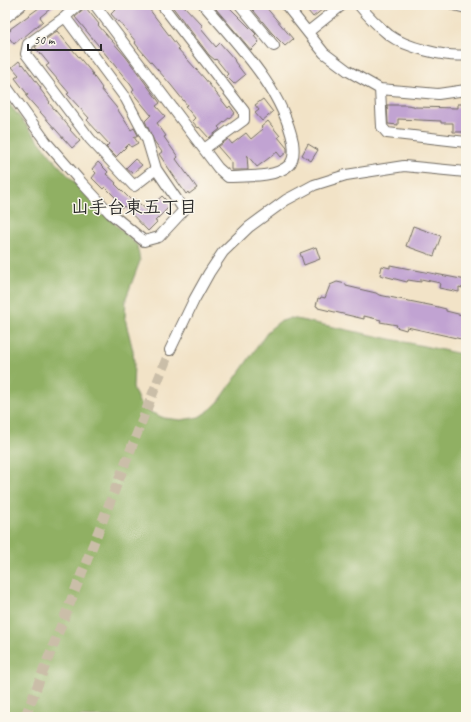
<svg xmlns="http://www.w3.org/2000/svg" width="471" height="722" font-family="Caveat,'Klee One',sans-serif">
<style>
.forest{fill:#90b064;stroke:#5e6e48}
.building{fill:#c1a3d2}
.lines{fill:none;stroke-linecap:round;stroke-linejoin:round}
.minor-tunnel{stroke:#cabea8;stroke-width:10;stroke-dasharray:10 5;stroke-linecap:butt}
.minor-casing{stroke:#716b62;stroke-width:12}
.minor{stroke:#fff;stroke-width:10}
.labels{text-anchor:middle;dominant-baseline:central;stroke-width:3;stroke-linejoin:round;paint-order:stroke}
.neighbourhood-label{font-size:18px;font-weight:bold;fill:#2b2b2b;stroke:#fbf7ec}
</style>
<rect width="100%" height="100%" fill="#fbf7ec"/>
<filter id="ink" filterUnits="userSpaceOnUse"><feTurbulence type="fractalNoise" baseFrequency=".025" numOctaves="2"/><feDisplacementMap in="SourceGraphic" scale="8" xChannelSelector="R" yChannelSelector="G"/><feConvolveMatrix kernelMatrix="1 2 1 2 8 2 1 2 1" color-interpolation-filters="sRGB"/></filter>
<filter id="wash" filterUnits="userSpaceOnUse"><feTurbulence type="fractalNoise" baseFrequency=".012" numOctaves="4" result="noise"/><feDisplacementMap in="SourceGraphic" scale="16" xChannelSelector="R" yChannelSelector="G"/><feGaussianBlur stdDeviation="0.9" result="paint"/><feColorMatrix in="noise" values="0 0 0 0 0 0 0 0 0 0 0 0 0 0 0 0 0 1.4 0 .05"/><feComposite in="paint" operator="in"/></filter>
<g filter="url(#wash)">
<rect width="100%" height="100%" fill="#f2e3c7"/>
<path class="forest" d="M5,99L55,161L95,205L137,245L140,261L126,298L125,318L133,351L134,363L133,388L139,402L150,412L164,418L181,420L199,417L211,409L220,400L269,330L279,322L291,318L466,355V717H5Z"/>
<g id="blocks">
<path class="building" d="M43,5H55L40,17L43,21L23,38L22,37L14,44L6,34L11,30L10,29Z
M111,5H121L122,7L124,5H146L179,48L178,49L205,79L228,108L230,106L235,113L218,127L220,129L209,138L199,127L198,128L192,121L195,118L185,106L187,105L171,85L138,47L135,43L136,42L119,21L118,22L111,14L115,10Z
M171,5H183L202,25L201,29L216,47L220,43L234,59L235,62L245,75L234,84L226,76L228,74L216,59L215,60L209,55Z
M220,5H227L256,34L254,36L259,42L251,50L216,9Z
M249,5H264L293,39L285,46L272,33Z
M303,5H328L313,17Z
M86,8L99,24L98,25L126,57L160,103L156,106L165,116L157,123L166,136L164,137L178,157L176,159L197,188L189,194L188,192L186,194L159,154L162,152L154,141L145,121L151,115L132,92L134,90L130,84L75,17Z
M57,31L93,74H92L102,88L101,89L116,107L131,130L134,128L138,135L134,137L138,143L131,147L129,144L116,157L106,147L109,144L87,120L89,118L68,95L67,94L69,93L46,66L49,64L35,47Z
M19,61L22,65L23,64L41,88L40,89L50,102L49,103L71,129L70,130L80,141L72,148L26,96L28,95L15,78L19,75L12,67Z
M263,99L273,112L262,121L255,113L259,110L255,105Z
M458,104H466V132H453V123H441V121L398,119V125L388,124L387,105H407L414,106V107L458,108Z
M268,121L280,136L278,137L287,148V152L281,157L277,152L257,167L247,155L248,170H232V163L218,147L228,139L232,144L246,133L251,139L263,129L261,127Z
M308,144L318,150L311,161L302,155Z
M135,159L142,165L133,173H132L126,168Z
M98,162L108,172L106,174L116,183L115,184L132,201L134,199L147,210L162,196L171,205L155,221L157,222L148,231L124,206L122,208L115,201L117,199L105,187L103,189L92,178L96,173L92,169Z
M413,226L441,236L434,256L406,246Z
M316,247L320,259L304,265L300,253Z
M390,265L466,280V289L459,287V292L439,288L440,283L421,279V282L408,280L407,282L380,275L382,266L390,268Z
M337,282L346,284V286L376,293L379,295L434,306L446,309V311L466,316V336L462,335L461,339L407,327L406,330L396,327L397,325L380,322L381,320L364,316V319L318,308V307L316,306L318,298L320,299L321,297L325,298L330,285Z"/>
</g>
</g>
<g filter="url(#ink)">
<use href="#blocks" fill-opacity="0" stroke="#716b62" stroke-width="1"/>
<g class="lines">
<path class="minor-tunnel" d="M25,717L170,350"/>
<defs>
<path id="minor" d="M95,5L218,168L228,177C245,176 276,178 289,165C295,159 294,149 293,142C282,89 238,45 204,5
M162,5L244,111V120L204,149
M240,5L274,46
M286,5L324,53L348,71L380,89L438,94L466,90
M359,5C368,16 378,26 389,35C405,47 447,58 466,55
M454,5L466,8
M65,17L126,99L147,139L156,169L134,186L90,139L26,54L28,44Z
M65,17L78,5
M5,18L21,5
M308,32L342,5
M5,85L46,142L81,182L110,213L144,241L159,237L184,210L156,169
M380,89L382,127L387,133L466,142
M170,350L194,300L209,273L223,252L249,227L286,200L314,185L346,175L404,166L466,172"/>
</defs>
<use href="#minor" class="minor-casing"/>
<use href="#minor" class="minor"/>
</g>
</g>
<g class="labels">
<g class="neighbourhood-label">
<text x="134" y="207">山手台東五丁目</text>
</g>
</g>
<rect width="471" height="722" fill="none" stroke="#fbf7ec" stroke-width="20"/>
<path d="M28 44v6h73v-6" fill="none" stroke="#2b2b2b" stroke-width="2"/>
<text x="34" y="44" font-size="12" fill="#2b2b2b" stroke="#fbf7ec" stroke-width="3" paint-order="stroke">50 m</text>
</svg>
